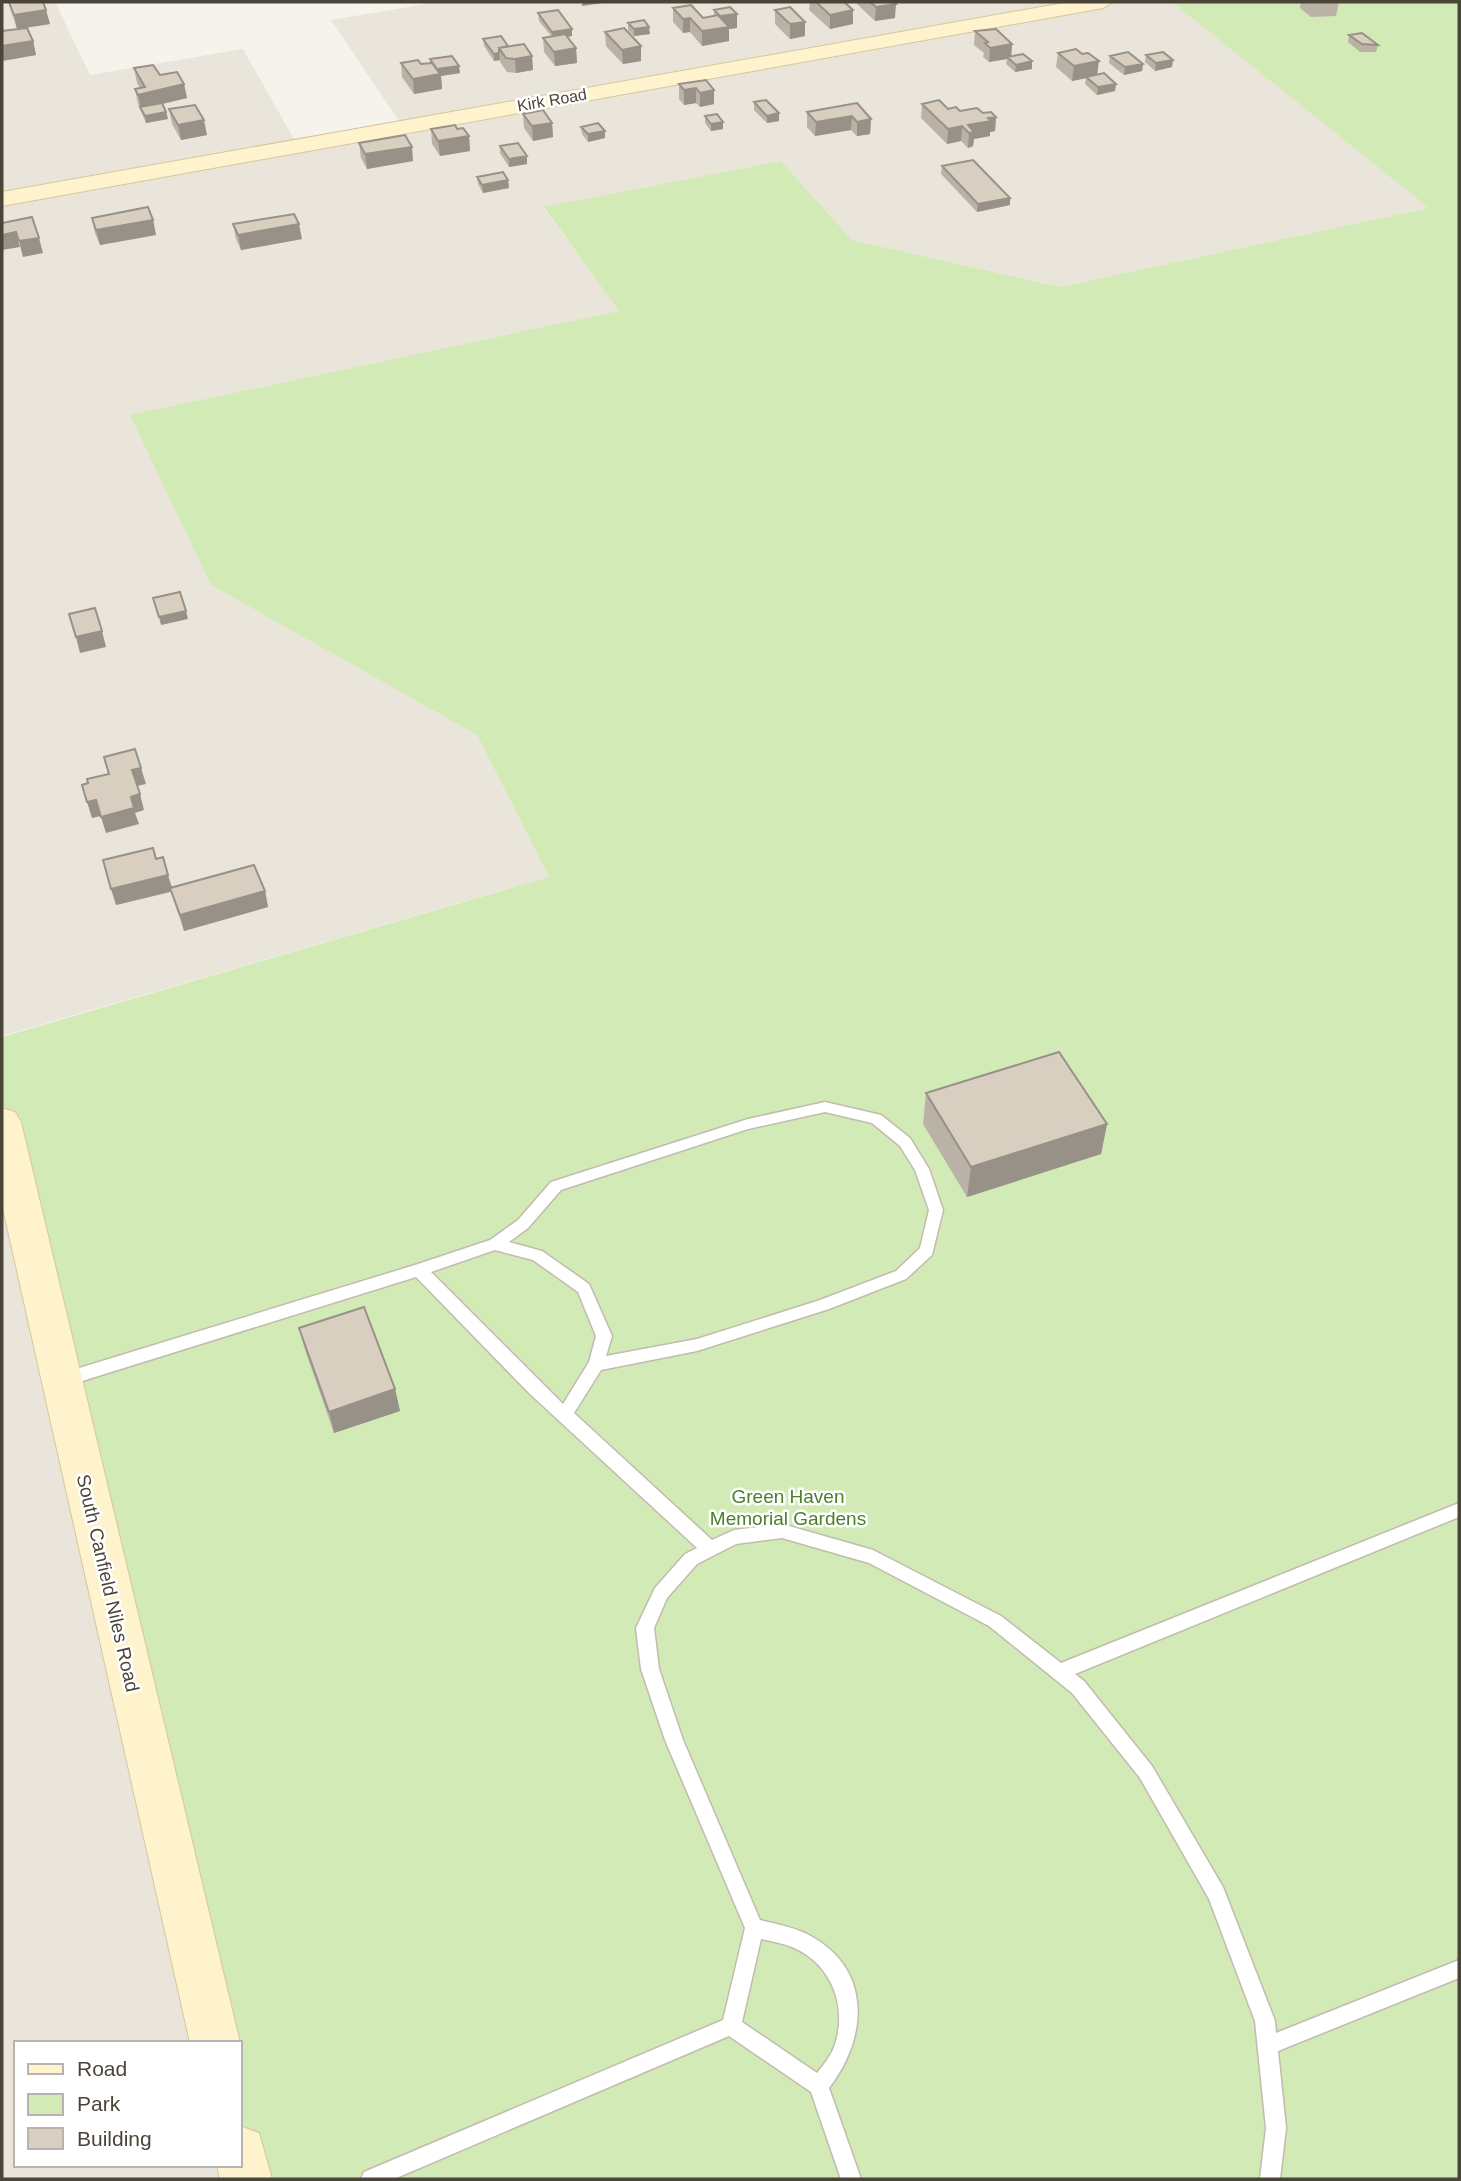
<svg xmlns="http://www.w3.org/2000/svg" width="1461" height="2181" font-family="Helvetica,sans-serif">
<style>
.residential{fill:#eae5da}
.green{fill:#d2eab5}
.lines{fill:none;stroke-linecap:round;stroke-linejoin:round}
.lane-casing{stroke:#c2bbae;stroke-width:3}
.secondary-casing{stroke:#d6c79b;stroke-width:2}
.lane{fill:#fff;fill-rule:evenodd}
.secondary{fill:#fff3cd;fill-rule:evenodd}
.wall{fill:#bab2a6}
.shaded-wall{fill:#979187}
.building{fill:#d8cfc1;stroke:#979187;stroke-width:2}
.labels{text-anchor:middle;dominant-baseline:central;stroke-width:5;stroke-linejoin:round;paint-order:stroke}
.far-street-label{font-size:16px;fill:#4b4439;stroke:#fff}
.park-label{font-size:19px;fill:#4a7f2a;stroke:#fff}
.street-label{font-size:19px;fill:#4b4439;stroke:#fff}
</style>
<rect width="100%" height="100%" fill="#f6f3ec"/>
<path class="residential" d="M2,2H55L90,75L243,49L298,146L403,127L331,20L438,2H1172L1430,208L1060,287L852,240L781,161L544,208L620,311L131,415L211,585L477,735L549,877L2,1036Z
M2,1122L215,2043H16V2165H240V2152L246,2179H2Z"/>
<path class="green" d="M1172,2H1459V2179H246L240,2152V2043H215L2,1122V1037L549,877L477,735L211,585L130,415L619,311L544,207L781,161L852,240L1060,287L1429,208Z"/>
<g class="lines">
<defs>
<path id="lane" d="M825,1102L881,1115L910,1138L929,1169L943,1210L932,1255L906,1279L829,1309L697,1351L601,1370L574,1413L712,1540L734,1530L782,1524L873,1550L1001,1616L1061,1663L1459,1503V1517L1075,1674L1084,1681L1152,1766L1223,1887L1275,2021L1276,2033L1459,1960V1978L1278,2051L1286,2128L1280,2179H1260L1266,2128L1255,2021L1209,1899L1140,1778L1072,1693L989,1626L869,1563L782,1538L736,1544L697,1564L667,1598L654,1628L659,1669L683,1740L760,1920C776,1924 793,1927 807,1934C872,1967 869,2036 829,2088L861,2179H841L811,2092L729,2036L394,2179H361L364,2172L723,2020L745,1928L665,1740L641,1669L636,1628L655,1588L685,1554L697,1548L529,1393L416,1277L63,1387L57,1385L55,1380L57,1375L63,1373L418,1264L490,1240L518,1220L551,1182L748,1119ZM825,1112L872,1123L900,1146L915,1170L929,1210L920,1248L896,1271L820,1300L697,1339L606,1356L612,1336L589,1284L542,1251L509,1242L528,1228L561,1190L748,1129ZM495,1250L533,1260L578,1292L596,1336L589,1362L563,1404L431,1272ZM761,1939C771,1941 782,1943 792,1947C829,1962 847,2003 836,2041C833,2053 825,2063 817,2073L742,2022Z"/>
<path id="secondary" d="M1069,2H1113L1103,8L2,206V192Z
M2,1108L15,1112L21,1122L240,2043V2045L190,2043L2,1204Z
M240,2126L259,2133L272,2179H220L217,2165H240Z"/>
</defs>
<use href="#lane" class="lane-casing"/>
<use href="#secondary" class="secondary-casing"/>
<use href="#lane" class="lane"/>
<use href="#secondary" class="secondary"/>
</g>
<path class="wall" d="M8,2H43L50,24L25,28L33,41L36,55L2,61V31L17,29Z
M810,2H844L853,10V24L830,29L809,10Z
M857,2H894L895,18L875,21L857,4Z
M1301,2H1339L1336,16L1311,17L1300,8Z
M673,8L703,18L714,16V10L737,28L729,29V41L702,46L690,32L683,33L673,22Z
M775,10L805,36L790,39L775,24Z
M538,13L572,29V36L567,37L576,48L577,63L555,66L544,52L543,38L551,36L539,21Z
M628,23L650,34L634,36L628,30Z
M975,31L1012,44L1011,56L1032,61V69L1015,72L1006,64L1007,59L989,62L983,57L984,53L974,45Z
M605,32L641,61L623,64L606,46Z
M1349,35L1378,45L1376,52H1360L1348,42Z
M483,39L508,46L532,56L533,70L516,73L507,72L500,62V60L494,61L484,46Z
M1058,53L1097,75L1116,84L1115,91L1097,95L1085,84L1086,78L1072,81L1056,67Z
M1146,55L1172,67L1155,71L1145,62Z
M1110,56L1143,64L1142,71L1124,75L1109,63Z
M430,59L460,73L441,76L442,89L414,94L402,77L401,63L421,64L430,63Z
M134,68L160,75L184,84L187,98L162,104L166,112L168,119L146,123L138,104L135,89L140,88L137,83Z
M706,80L714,104L700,107L696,103L684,105L679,99V84Z
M754,102L779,113V121L767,123L754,110Z
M857,103L871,119L870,134L857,136L851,130L815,136L807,127V112Z
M922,104L960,111L983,113L996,117L995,131L990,132V136L974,139L973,146L968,148L961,141L947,144L921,118Z
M169,109L207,135L181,140L172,124Z
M523,114L552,123L553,137L533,141L524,128Z
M705,116L723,122V129L711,131L705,123Z
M581,127L605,138L588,142L582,134Z
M431,129H457L469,136L470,151L440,156L432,144Z
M359,143L413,161L367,169L361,158Z
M500,146L527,164L509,167L500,153Z
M942,166L1010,205L977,212L941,174Z
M477,177L508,180L509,188L483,193L478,184Z
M92,218L153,220L156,235L100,245L95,233Z
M233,224L302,239L241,250L236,239Z
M156,859L172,887L265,891L268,907L184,931L171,892L116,905Z
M926,1093L1107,1124L1101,1154L967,1197L923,1124Z
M299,1328L395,1389L400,1411L334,1433L305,1350Z"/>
<path class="shaded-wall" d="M582,2H603V3L582,6Z
M896,4L895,18L875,21L876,7Z
M46,10L50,24L17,29L14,15Z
M853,10V24L830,29V15Z
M737,14V28L729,29V41L702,46V31L720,16Z
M690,18V32L683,33V19Z
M805,22V36L790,39V24Z
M649,27L650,34L634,36V29Z
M572,29V36L553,39L552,32Z
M33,41L36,55L2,61V46Z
M1012,44L1011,58L1007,57V59L989,62L990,48Z
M641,46V61L623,64L622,50Z
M576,48L577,63L555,66L554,52Z
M499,53L500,60L494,61V54Z
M532,56L533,70L516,73L515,59Z
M1173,60L1172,67L1155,71L1156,63Z
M1032,61V69L1015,72L1016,65Z
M1099,61L1097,76L1072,81L1074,66Z
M1143,64L1142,71L1124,75L1125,67Z
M459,66L460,73L441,76L442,89L414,94L413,79L436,69Z
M184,84L187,98L141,109L138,95Z
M1116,84L1115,91L1097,95L1098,87Z
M696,88V103L684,105V90Z
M714,90V104L700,107V93Z
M166,112L168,119L146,123L145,116Z
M779,113V121L767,123V116Z
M852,116L851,130L815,136L816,122Z
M996,117L995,131L990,132V136L974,139L973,146L968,148L969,133L968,125Z
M871,119L870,134L857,136V122Z
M204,120L207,135L181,140L178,125Z
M723,122V129L711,131V124Z
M552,123L553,137L533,141L532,126Z
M962,126L961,141L947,144L948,129Z
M605,131V138L588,142V134Z
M469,136L470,151L440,156L438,141Z
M412,147L413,161L367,169L365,154Z
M527,156V164L509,167V159Z
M508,180L509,188L483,193L482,185Z
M1010,198V205L977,212L978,204Z
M153,220L156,235L100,245L96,230Z
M299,224L302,239L241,250L238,235Z
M16,232L20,247L2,250V235Z
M39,238L43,253L23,257L19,241Z
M186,611L188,619L161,625L159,617Z
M102,631L106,647L80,653L76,637Z
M141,768L146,784L137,786L132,770Z
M140,794L144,810L135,813L139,824L106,833L101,817L131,797Z
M96,800L101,816L92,818L87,802Z
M168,875L173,891L116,905L111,889Z
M265,891L268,907L184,931L180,915Z
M1107,1124L1101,1154L967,1197L971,1167Z
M395,1389L400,1411L334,1433L329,1412Z"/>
<path class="building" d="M9,2H43L46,10L14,15Z
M816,2H844L853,10L830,15Z
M870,2H894L896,4L876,7Z
M691,5L703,18L718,15L729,27L702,31L690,18L683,19L673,8Z
M730,7L737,14L720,16L714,10Z
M790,7L805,22L790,24L775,10Z
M558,10L572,29L552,32L538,13Z
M644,20L649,27L634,29L628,23Z
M27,28L33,41L2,46V31Z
M624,28L641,46L622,50L605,32Z
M996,29L1012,44L990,48L985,43L988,42L975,31Z
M1362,33L1378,45L1362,44L1349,35Z
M565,34L576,48L554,52L543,38Z
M501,36L508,46L499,48V53L494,54L483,39Z
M524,44L532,56L515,59L506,58L499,48Z
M1076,49L1082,54L1088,53L1099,61L1074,66L1058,53Z
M1128,52L1143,64L1125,67L1110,56Z
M1163,52L1173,60L1156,63L1146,55Z
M1023,54L1032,61L1016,65L1007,57Z
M452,56L459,66L437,69L430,59Z
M418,60L421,64L432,63L440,74L413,79L401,63Z
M153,65L160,75L177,72L184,84L138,95L135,89L145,87L134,68Z
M1104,73L1116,84L1098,87L1086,77Z
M706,80L714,90L700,93L696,88L684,90L679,84Z
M766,100L779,113L767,116L754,102Z
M939,100L948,109L956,107L960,111L977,108L983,113L991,112L996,117L988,118L991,121L968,125L974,132L969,133L962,126L948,129L922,104Z
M162,103L166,112L145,116L140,107Z
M857,103L871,119L857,122L852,116L816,122L807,112Z
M195,105L204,120L178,125L169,109Z
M543,110L552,123L532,126L523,114Z
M717,114L723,122L711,124L705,116Z
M598,123L605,131L588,134L581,127Z
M455,125L457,129L463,128L469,136L438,141L431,129Z
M405,135L412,147L365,154L359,143Z
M518,143L527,156L509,159L500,146Z
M973,160L1010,198L978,204L942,166Z
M503,172L508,180L482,185L477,177Z
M148,207L153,220L96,230L92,218Z
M294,214L299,224L238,235L233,224Z
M32,217L39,238L19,241L16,232L2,235V223Z
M180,592L186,611L159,617L153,598Z
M95,608L102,631L76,637L69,614Z
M135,749L141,768L132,770L140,794L131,797L134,808L101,817L96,800L87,802L82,785L88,783L87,779L109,774L104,757Z
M153,848L156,859L163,857L168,875L111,889L103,860Z
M254,865L265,891L180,915L170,888Z
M1059,1052L1107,1124L971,1167L926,1093Z
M364,1307L395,1389L329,1412L299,1328Z"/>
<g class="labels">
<g class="far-street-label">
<text transform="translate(552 100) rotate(-10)">Kirk Road</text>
</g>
<g class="park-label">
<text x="788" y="1496">Green Haven<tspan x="788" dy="22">Memorial Gardens</tspan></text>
</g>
<g class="street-label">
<text transform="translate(108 1583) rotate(77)">South Canfield Niles Road</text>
</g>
</g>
<rect width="1461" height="2181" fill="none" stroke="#4b4439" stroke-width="7"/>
<rect x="14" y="2041" width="228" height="126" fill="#ffffff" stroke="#b7b4b0" stroke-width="2"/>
<rect x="28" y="2064" width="35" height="10" fill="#fff3cd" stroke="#b7b4b0" stroke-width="2"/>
<text x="77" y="2076" font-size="21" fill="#4b4439">Road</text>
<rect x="28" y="2094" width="35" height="21" fill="#d2eab5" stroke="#b7b4b0" stroke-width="2"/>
<text x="77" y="2111" font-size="21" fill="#4b4439">Park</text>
<rect x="28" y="2128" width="35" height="21" fill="#d8cfc1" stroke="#b7b4b0" stroke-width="2"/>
<text x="77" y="2146" font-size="21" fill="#4b4439">Building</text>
</svg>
